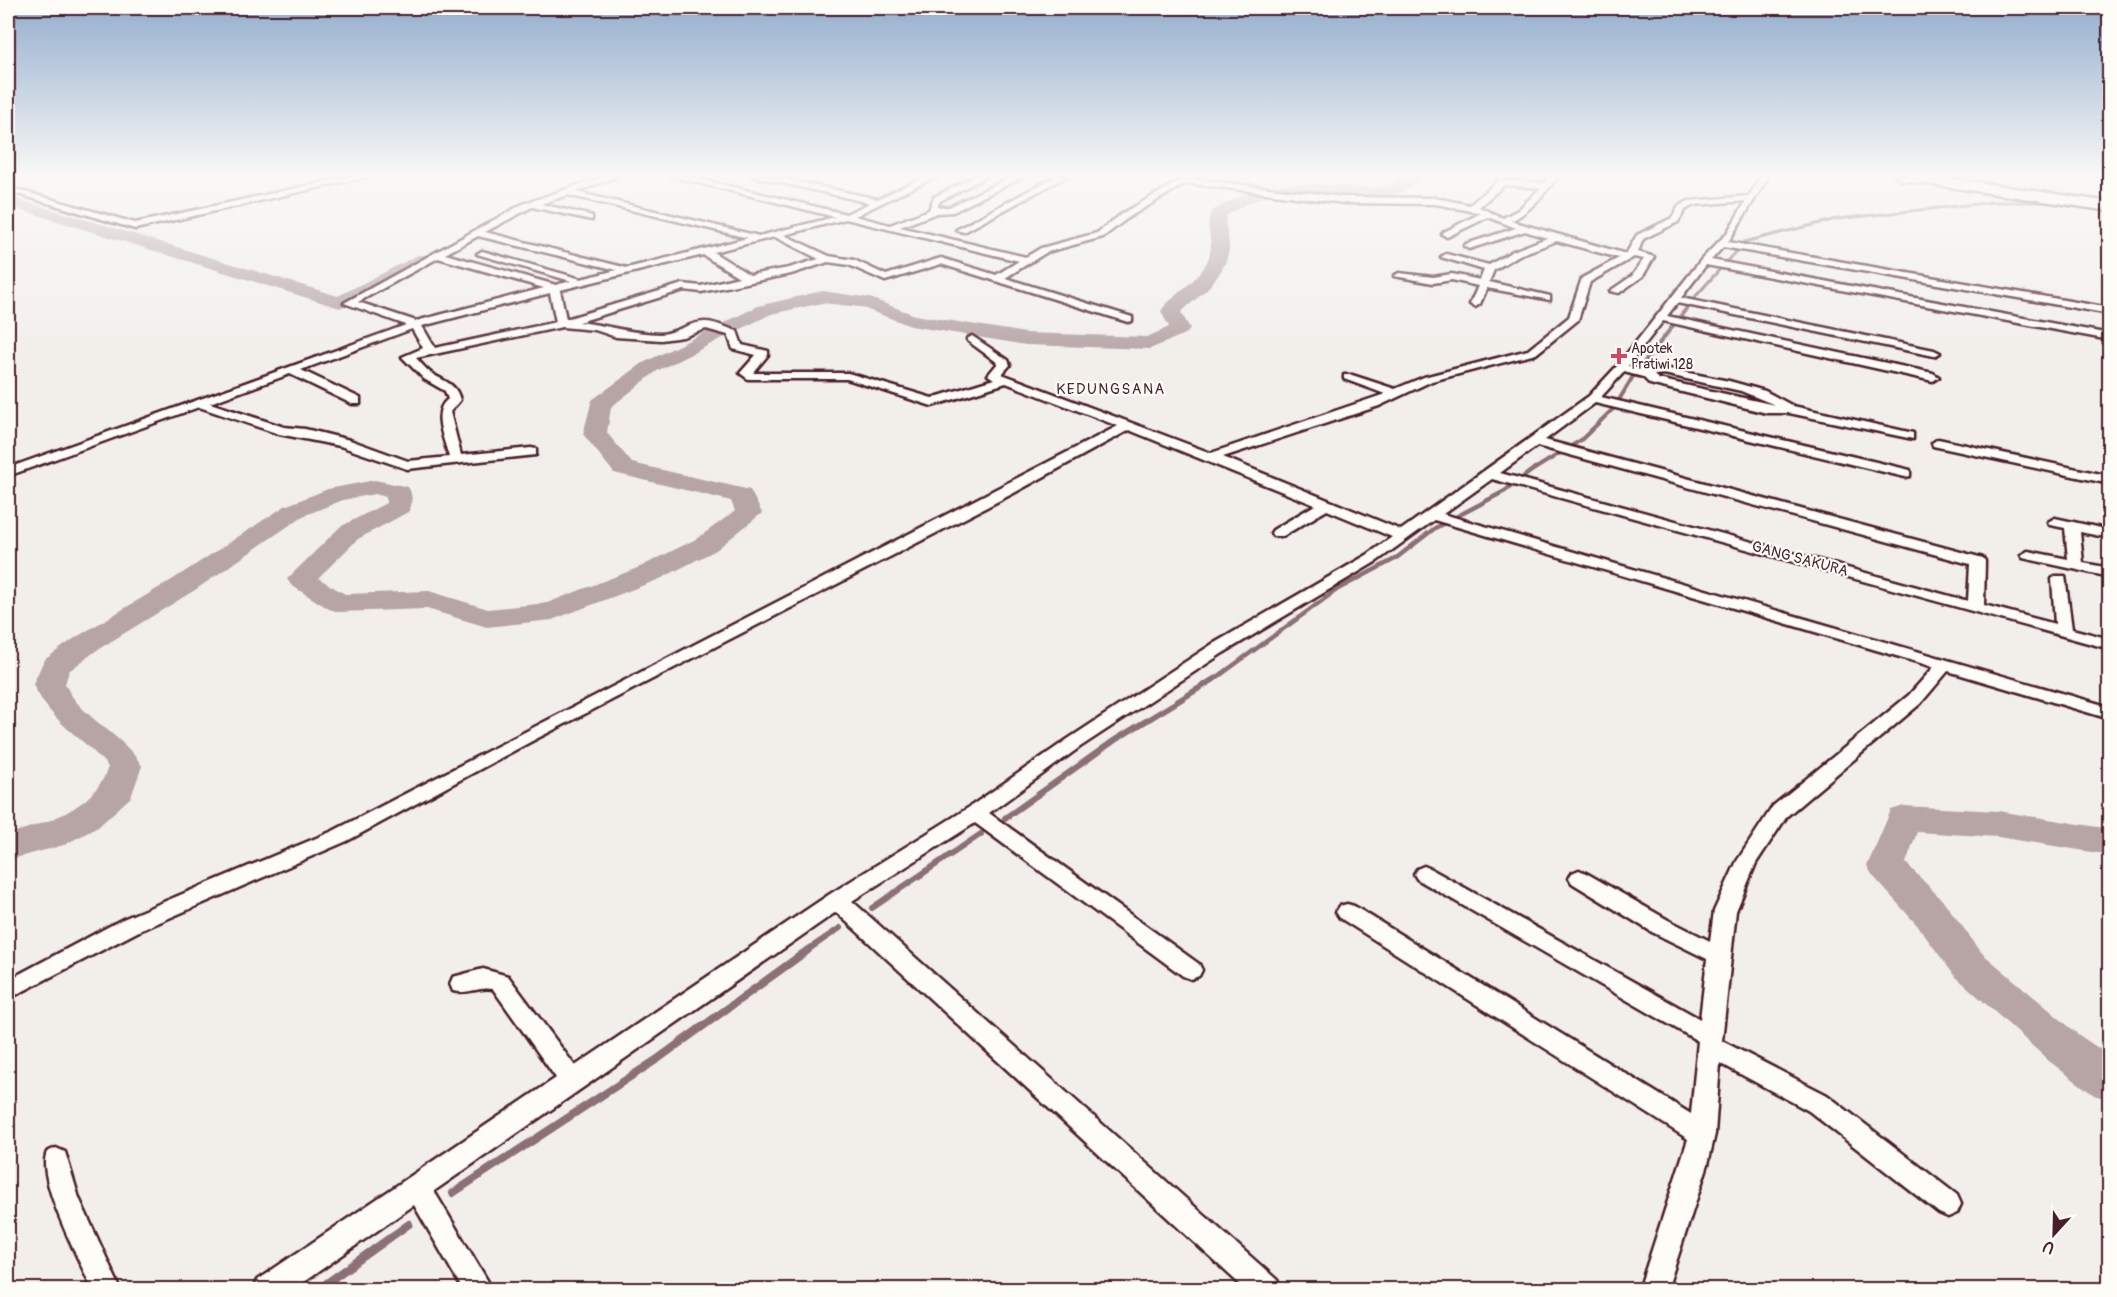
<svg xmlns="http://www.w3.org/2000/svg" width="2117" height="1297" font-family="Pangolin,sans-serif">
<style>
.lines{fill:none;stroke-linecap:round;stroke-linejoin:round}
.stream-far4{stroke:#8b6f75;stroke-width:3}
.stream-far3{stroke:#8b6f75;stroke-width:4}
.stream-far2{stroke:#8b6f75;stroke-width:4.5}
.stream-far1{stroke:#8b6f75;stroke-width:6}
.stream{stroke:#8b6f75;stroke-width:8}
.river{fill:#b7a5a6;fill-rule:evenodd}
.minor-casing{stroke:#4a1f2b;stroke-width:5}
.motorway-casing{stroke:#4a1f2b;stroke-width:5}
.minor{fill:#fdfcf7;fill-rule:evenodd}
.motorway{fill:#fdfcf7;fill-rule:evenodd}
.poi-dot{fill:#d1495b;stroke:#fdfcf7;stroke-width:2}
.labels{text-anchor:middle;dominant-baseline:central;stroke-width:4.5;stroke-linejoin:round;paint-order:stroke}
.far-poi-label{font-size:14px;fill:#4a1f2b;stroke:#fdfcf7;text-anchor:start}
.far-quarter-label{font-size:15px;letter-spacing:1.5px;fill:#4a1f2b;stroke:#fdfcf7}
.street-label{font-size:15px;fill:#4a1f2b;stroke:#fdfcf7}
</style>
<rect width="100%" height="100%" fill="#f2efeb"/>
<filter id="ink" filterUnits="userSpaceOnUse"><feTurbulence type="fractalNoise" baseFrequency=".0167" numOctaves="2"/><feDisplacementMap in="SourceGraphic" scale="12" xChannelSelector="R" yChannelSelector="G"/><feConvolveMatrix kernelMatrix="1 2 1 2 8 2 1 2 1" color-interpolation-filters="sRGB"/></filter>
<g filter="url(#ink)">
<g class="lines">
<path class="stream-far4" d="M1688,305L1744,242L1837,219L1994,202H2054"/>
<path class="stream-far3" d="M1619,400L1632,378L1690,304
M1533,470L1581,440L1614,408"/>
<path class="stream-far2" d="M1212,681L1338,589L1395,559L1435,528L1505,491L1535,468"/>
<path class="stream-far1" d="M1005,818L1115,740L1214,679
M872,908L981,834
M806,951L840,928"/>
<path class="stream" d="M453,1193L659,1058L808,950
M317,1290L409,1224"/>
<path class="river" d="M1407,176H1424C1390,216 1329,186 1285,191C1264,194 1244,205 1226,216C1224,228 1230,238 1229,249C1226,275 1200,296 1181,312L1190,329L1187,333L1150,349L1026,345L911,326L860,307L822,303L771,314L657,371L611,407L607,433L632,463L750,490L762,513L716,550L660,579L552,620L487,627L427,609L339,612L329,609L291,585L287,579L340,527L386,503V497L375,494L343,500L303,516L195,590L97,650L69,671L65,684C81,719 121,732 142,766L131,797L98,827L64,845L8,860V834C44,824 96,808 108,767C82,735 52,725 33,684L44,660L75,638L175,578L285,506L328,489L375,480L408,487C413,494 413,505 408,512L358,539L318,578L345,594L429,591L488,609L547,603L640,567L698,538L735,511L731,501L614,473L583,434L592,400L643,363L758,306L822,291L870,298L915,315L1026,333L1147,337L1169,327L1161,311C1175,291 1200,282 1209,257C1215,242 1203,226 1212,211C1280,171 1303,186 1375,188L1387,186Z
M8,196L338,296L418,255H430L433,259L340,308L8,206Z
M1904,806L1998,811L2110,829V855L1998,837L1917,832L1906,863L1945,903L1982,953L2079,1035L2110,1056V1100L2094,1095L2049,1061L1954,975L1917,925L1873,876L1867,866L1891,810Z"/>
<defs>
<path id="minor" d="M353,176H370L135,229L8,191V187L135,223Z
M605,176H618L576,192L759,236L835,217L671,176H687L846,214L870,203L752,176H770L878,199L926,176H937L855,216L890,225L929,210L934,197L976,176H987L940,201L937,207H949L1013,176H1024L953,212L937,213L900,227L1026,257L1041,248L1097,233L1123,213L1185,178L1344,197L1436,198L1470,205L1499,180L1544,183L1549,176H1558C1545,193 1532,210 1511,221L1626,254L1637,235L1672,218L1679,206L1689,201L1749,196L1761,176H1769L1728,242L2110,308V314L1723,247L1711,260L2110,334V340L1706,265L1681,298L1934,350L1940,353L1934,356L1677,303L1667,316L1933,373L1939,377L1933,381L1663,321L1628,366L1646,370L1664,368L1729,381L1765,391L1793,406L1913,433V439L1789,413H1767L1650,384L1643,377L1624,372L1601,397L1910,470V476L1905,477L1595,403L1545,440L1983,558L1985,561L1984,605L2055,624L2052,579L2055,576H2065L2072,629L2110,639V649L1492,479L1443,514L2110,707V719L1948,671L1921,703L1787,816L1756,863L1736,911L1722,1041L1827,1095L1957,1195L1961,1204L1957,1213L1948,1217L1939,1213L1809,1111L1720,1063L1715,1134L1708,1164L1667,1290H1639L1688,1139L1340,918L1336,912L1340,906L1347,904L1354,906L1691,1114L1698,1041L1417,879L1414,874L1417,869L1424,866L1431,869L1700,1019L1707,959L1652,932L1572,883L1569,878L1572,873L1579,870L1586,873L1668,920L1710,941L1714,911L1737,861L1773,806L1909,695L1934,667L1434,520L1377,561L1223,653L1080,747L989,813L1199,964L1202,970L1199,976L1191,979L1183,976L975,823L852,901L1277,1280L1281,1290H1246L836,912L434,1191L493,1290H463L414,1205L292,1290H253L257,1280L556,1078L493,989C479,986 467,995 453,991L450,984L453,977L483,969L508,976L575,1066L830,894L968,808L1068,739L1211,645L1367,555L1392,537L1327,510L1283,536H1273L1271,533L1273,530L1315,505L1129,430L1012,494L532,741L347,841L139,931L8,999V980L123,919L333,831L1118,426L1006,383L932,406L847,379H748L740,373L756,355L733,349L728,335L706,329L683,337L661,340L616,337L595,330L562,327L416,358C422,364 427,371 434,375C446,382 456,384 460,400L450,412L461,455L531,448L536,449V455L407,469L340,446L279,434L199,407L8,476V468L406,325L344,303L523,204ZM1186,183L1344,203L1436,204L1481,213L1444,232L1442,234L1447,237L1488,217L1516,228L1466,244L1464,246L1469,249L1525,231L1547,238L1513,251L1489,265L1446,254L1441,257L1484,270L1480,280L1452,274L1433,277L1399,273L1394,276L1433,283L1452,280L1478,286L1470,304L1475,307L1480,304L1487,288L1550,300V296L1489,282L1494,270L1519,255L1557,241L1619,258L1582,278L1569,317L1528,350L1424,377L1395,389L1352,375H1344V379L1385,394L1211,453L1002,374L1010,365L1008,360L972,336L967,339L968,341L998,363L988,375L994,379L932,398L848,373H753L768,355V351L742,345L737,331C727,328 715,322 706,322C691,321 677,333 661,334C632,334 607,325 579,322L684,290L701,292L791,274L828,262L849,265L885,281L941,264L1128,322L1132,321V317L1005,278L1047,252L1103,237L1129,217ZM1504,185L1541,188L1518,210L1503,218L1479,207ZM568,195L748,238L627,268L485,232L532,207L592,220V216L541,204ZM1746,201L1727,233L1701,260L1617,366L1589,396L1401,530L1223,457L1379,406L1432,381L1536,354L1578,320L1590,282L1634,257L1644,259L1632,276L1610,291L1619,293L1643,276L1654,257L1638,252L1643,239L1678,222L1685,210L1694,205ZM846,219L1019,261L996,275L941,258L886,275L854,260L829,256L784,235ZM478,236L617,270L581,279L482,251L477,254L571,281L556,285L445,254ZM775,237L819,259L789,268L750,275L713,252ZM703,255L739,277L701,286L683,284L566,319L560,290ZM438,258L544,288L416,321L358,302ZM550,293L556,322L435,348L422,326ZM412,329L423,348L402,357L424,379L445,391L448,399C431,412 444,438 449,457L408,461L350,440L305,429L284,427L210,403L290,374L352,404H360V398L301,370ZM1664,374L1741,391L1775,405L1658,379L1654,375ZM1537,446L1970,564L1968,601L1500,473Z
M1056,176H1067L964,232L956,230Z
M1938,439L2110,476V484L1933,446L1932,443Z
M2055,518L2110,530V538L2080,532L2083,563L2110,568V577L2023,558L2021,555L2028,551L2068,559L2065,528L2050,525L2048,522Z
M56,1148L65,1152L79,1198L121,1290H93C80,1262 35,1177 47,1152Z"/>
<path id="motorway" d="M1895,176H1933L2110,202V211L1902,180Z"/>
</defs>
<use href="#minor" class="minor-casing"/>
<use href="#motorway" class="motorway-casing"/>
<use href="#minor" class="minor"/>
<use href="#motorway" class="motorway"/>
</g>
</g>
<linearGradient id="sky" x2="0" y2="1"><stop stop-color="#94aece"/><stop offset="0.49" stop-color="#f9f8f6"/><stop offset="1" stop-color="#f9f8f6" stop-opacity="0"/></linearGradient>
<rect width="2117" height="358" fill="url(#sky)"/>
<path class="poi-dot" d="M1616 347h6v6h6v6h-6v6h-6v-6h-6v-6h6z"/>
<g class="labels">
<g class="far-poi-label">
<text x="1631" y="348">Apotek<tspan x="1631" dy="16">Pratiwi 128</tspan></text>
</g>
<g class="far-quarter-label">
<text x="1111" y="389">KEDUNGSANA</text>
</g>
<g class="street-label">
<text transform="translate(1800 559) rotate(15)">GANG SAKURA</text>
</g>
</g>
<rect width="2117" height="1297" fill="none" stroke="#fdfcf7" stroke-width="30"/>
<rect x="15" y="15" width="2087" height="1267" fill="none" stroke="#4a1f2b" stroke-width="2" filter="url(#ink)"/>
<g transform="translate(2054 1234) rotate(202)" stroke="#fdfcf7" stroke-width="4.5" paint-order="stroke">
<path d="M0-4.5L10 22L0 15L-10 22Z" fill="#4a1f2b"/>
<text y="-9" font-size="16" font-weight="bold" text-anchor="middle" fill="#4a1f2b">U</text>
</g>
</svg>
